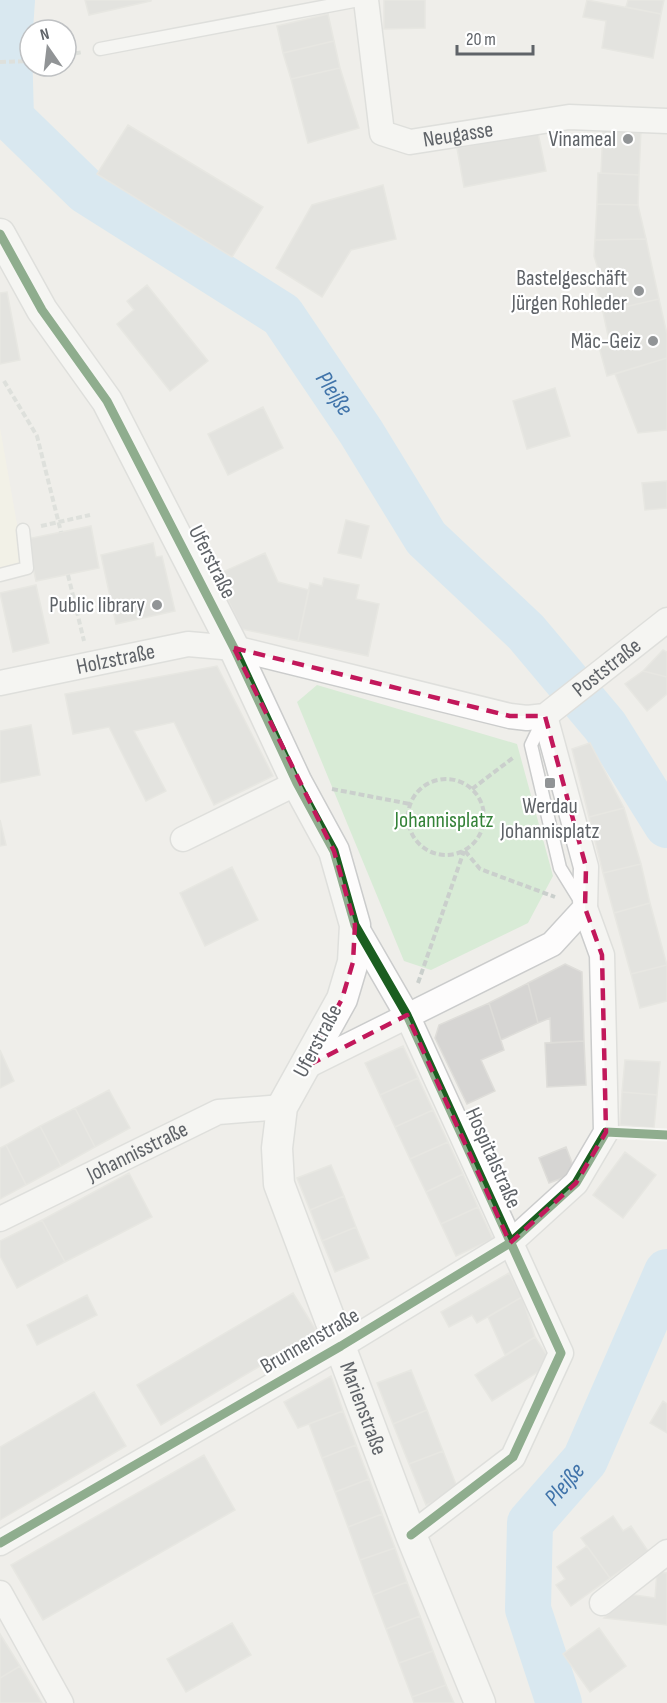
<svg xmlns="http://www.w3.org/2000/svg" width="667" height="1703" font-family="'Sofia Sans Condensed',sans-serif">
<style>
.commercial{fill:#f7f3e4}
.green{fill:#d8ebd6}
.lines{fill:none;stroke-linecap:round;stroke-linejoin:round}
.river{stroke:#bfe0f9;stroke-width:46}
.building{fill:#d6d5d3;stroke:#deddd9;stroke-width:1.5}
.service-casing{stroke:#cbcccc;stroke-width:15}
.minor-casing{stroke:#cbcccc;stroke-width:27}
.tertiary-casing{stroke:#cbcccc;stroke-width:33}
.path{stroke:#cacfcc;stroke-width:4;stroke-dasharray:6 3;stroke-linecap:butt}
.service{stroke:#fdfcfc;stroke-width:12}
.minor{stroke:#fdfcfc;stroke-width:24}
.tertiary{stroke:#fdfcfc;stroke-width:30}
.cycleway-casing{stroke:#fff;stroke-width:13}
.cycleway{stroke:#1b5e20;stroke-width:9}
.marked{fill:none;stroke:#c2185b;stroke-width:4.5;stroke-dasharray:12 8;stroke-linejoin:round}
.poi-dot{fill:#919496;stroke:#fff;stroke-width:2}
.labels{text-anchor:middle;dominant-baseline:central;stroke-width:4.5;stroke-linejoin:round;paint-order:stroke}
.street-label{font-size:22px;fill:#5f6368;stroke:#fff}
.poi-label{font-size:22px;fill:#5f6368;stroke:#fff;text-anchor:end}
.park-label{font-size:22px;fill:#348238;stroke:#fff}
.water-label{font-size:24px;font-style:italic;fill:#4174aa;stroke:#fff}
</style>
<rect width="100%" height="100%" fill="#efeeea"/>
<path class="commercial" d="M0,428L24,564L0,570Z"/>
<path class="green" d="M317,685L517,744L553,876L528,923L431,970L404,961L297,702Z"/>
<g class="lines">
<g class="river">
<path id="s1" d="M12,0L9,44L11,118L86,191L282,315L361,432L426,538L526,632L605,726L667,825"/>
<path id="s2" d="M559,1703L528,1609L530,1523L585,1460L667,1272"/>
</g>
</g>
<path class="building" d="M85,0H151V1L89,15Z
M384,0H425V28L384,29Z
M587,0L661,14L653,58L602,48L606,21L583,17Z
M628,0H664L661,14L626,7Z
M328,14L334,41L283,53L277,26Z
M334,41L340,68L291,79L283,53Z
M340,68L359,128L308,143L291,79Z
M128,125L263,207L232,257L97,174Z
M603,128L641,130L639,175L601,173Z
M538,133L546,171L464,187L457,148Z
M598,173L639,175L638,205L597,204Z
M383,185L396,239L351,250L322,297L276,268L312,205Z
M597,204L638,205L646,239L595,240Z
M646,239L659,299L603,312L596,286L603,285L594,256L595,240Z
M147,285L208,361L170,391L117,324L134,310L127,301Z
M7,292L20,360L0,364V293Z
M659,299L667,334V358L607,376L599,347L610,345L603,312Z
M667,358V430L638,433L615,374Z
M555,388L570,436L527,449L513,401Z
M263,407L283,448L228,475L208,434Z
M667,481V508L645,510L642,483Z
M346,520L369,526L361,558L338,553Z
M91,526L99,568L36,581L27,539Z
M153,543L156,557L162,556L175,611L116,624L101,555Z
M265,553L278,582L309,590L298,641L242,629L216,575Z
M324,578L359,585L356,599L379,604L368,656L298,641L310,583L322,586Z
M36,585L49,643L13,652L0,593Z
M663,650L667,652V677L643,671Z
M217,666L273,776L214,805L174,722L134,731L166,791L146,801L109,727L73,734L65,694Z
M643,671L667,677V694L647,711L625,684Z
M31,725L40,775L0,783V731Z
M590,743L624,808L589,817L572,749Z
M624,808L641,864L603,873L589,817Z
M0,820L6,845L0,846Z
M641,864L650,903L614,913L603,873Z
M232,867L258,920L205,946L180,893Z
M650,903L667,965L631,974L614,913Z
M565,964L582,972L584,1041L551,1043L550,1018L538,1023L528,983Z
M667,965V1001L640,1008L631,974Z
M528,983L538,1023L501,1040L489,1003Z
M489,1003L504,1050L481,1060L495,1091L467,1104L435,1038L439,1025Z
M584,1041L586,1085L547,1087L545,1043Z
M403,1046L418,1078L380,1095L365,1063Z
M0,1050L14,1081L0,1088Z
M625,1060L660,1062L657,1095L622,1092Z
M418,1078L433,1110L395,1127L380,1095Z
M109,1090L130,1128L95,1147L75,1108Z
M622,1092L657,1095L654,1128L620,1125Z
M75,1108L95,1147L61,1166L40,1126Z
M433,1110L448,1142L410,1159L395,1127Z
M40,1126L61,1166L26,1185L6,1145Z
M448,1142L463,1174L426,1192L410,1159Z
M6,1145L26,1185L0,1199V1148Z
M566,1147L576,1173L549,1183L539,1158Z
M625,1152L656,1175L623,1218L593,1195Z
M331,1165L344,1196L310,1210L297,1178Z
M129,1173L152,1217L65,1262L42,1220Z
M463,1174L478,1207L441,1224L426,1192Z
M344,1196L356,1227L322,1241L310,1210Z
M478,1207L493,1239L456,1256L441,1224Z
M42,1220L65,1262L17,1288L0,1256V1241Z
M356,1227L369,1258L335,1272L322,1241Z
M509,1273L522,1297L477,1323L472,1315L449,1327L441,1312Z
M293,1293L317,1332L161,1425L137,1385Z
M87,1295L97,1315L37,1345L27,1325Z
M522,1297L535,1337L505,1355L488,1317Z
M535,1337L552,1363L492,1401L475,1375Z
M411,1370L427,1410L393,1424L377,1383Z
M331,1376L343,1411L298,1428L284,1402Z
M94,1392L126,1446L0,1520V1447Z
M663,1401L667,1404V1433L650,1423Z
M427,1410L443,1451L409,1464L393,1424Z
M343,1411L356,1445L322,1458L309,1424Z
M356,1445L369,1479L335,1492L322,1458Z
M443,1451L459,1492L426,1505L409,1464Z
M204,1455L235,1510L43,1620L11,1565Z
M369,1479L382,1514L348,1527L335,1492Z
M382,1514L395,1548L360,1560L348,1527Z
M613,1516L623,1531L631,1526L648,1551L610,1578L581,1538Z
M587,1546L610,1578L571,1606L556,1585L565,1579L557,1567Z
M395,1548L407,1582L373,1595L360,1560Z
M657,1572L667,1573V1625L604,1618L628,1594L655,1598Z
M407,1582L420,1616L386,1629L373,1595Z
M420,1616L433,1651L399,1663L386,1629Z
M232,1623L251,1655L186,1692L167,1659Z
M599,1628L626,1666L590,1692L563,1654Z
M0,1634L20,1666L0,1678Z
M433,1651L446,1685L412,1697L399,1663Z
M20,1666L42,1703H0V1678Z
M446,1685L454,1703H414L412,1697Z"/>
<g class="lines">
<defs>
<path id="service" d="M100,49L359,0
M0,575L27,568L23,530
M544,718L531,745L560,868L581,902"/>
<g id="minor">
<path id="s3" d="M366,0L382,133L410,142L569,117L667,121"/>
<path id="s4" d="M0,683L188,644L234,648L510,716L527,718L545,716L667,620"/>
<path d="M183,839L297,783"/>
<path d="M355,925L407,1015L561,1353L513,1457L411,1535"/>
<path d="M305,1067L552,944L585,908L586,867L545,716"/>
<path id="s5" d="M0,1219L218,1112L282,1107"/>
<path d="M0,1543L341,1346L510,1243L576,1183L606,1132L602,955L585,908"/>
<path d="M0,1593L61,1703"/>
<path d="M602,1603L667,1552"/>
</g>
<g id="tertiary">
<path id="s6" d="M0,234L42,310L107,401L234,648L297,783L334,851L355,925L353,962L342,999L282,1107L277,1148L279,1184L411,1535L480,1703"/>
</g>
</defs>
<use href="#service" class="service-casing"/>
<use href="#minor" class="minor-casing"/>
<use href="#tertiary" class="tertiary-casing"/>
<path class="path" d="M66,55L83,52
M0,62L30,61
M4,381L37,436L61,532
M41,526L90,515
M68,575L84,641
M408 817a38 38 0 1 1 76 0a38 38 0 1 1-76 0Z
M332,789L410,804
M472,789L514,757
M465,851L480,869L555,897
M418,983L464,851
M629,1133L667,1135"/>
<use href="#service" class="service"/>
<use href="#minor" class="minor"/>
<use href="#tertiary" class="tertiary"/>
<defs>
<path id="cycleway" d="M0,234L42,310L107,401L234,648L297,783L334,851L355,925L407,1015L561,1353L513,1457L411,1535
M0,1543L341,1346L510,1243L576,1183L606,1132L667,1135"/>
</defs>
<use href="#cycleway" class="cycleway-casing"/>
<use href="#cycleway" class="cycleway"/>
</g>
<path d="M0 0H667V1703H0ZM234,648L510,716H545L586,867L585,908L602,955L606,1132L576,1183L510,1243L407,1015L305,1067L342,999L353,962L355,925L334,851Z" fill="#efeeea" fill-opacity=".55" fill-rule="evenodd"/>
<path class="marked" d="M234,648L510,716H545L586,867L585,908L602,955L606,1132L576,1183L510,1243L407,1015L305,1067L342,999L353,962L355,925L334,851Z"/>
<g class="poi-dot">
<circle cx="628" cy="139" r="6"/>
<circle cx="639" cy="291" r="6"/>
<circle cx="653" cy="341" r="6"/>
<circle cx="157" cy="605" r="6"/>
<rect x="544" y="777" width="12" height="12" rx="3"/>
</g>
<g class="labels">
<g class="street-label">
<text stroke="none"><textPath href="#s3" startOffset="212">Neugasse</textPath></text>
<text transform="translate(212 562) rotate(63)">Uferstraße</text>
<text stroke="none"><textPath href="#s4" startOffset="118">Holzstraße</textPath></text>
<text stroke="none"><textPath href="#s4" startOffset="636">Poststraße</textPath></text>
<text transform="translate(318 1041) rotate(-62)">Uferstraße</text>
<text stroke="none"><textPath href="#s5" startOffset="153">Johannisstraße</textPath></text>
<text transform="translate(493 1158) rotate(66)">Hospitalstraße</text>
<text transform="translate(310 1341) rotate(-30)">Brunnenstraße</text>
<text stroke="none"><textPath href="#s6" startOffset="1296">Marienstraße</textPath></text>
</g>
<g class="poi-label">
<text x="616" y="139">Vinameal</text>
<text x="627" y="278">Bastelgeschäft<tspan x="627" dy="25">Jürgen Rohleder</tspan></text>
<text x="641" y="341">Mäc-Geiz</text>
<text x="145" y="605">Public library</text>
<text x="550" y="806" text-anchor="middle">Werdau<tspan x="550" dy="25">Johannisplatz</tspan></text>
</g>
<g class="park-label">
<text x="444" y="820">Johannisplatz</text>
</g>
<g class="water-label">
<text stroke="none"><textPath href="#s1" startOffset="549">Pleiße</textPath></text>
<text stroke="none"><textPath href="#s2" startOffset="237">Pleiße</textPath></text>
</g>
</g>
<g transform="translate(48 48) rotate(346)"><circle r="28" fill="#ffffff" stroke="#bfc1c3" stroke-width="1.5"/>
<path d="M0-4.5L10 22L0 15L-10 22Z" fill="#919496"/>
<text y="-9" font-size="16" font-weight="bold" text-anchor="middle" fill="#5f6368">N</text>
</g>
<path d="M457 45v9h76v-9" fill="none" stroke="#5f6368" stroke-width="3"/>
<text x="466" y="45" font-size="18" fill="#5f6368" stroke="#ffffff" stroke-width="4.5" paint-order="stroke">20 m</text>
</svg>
